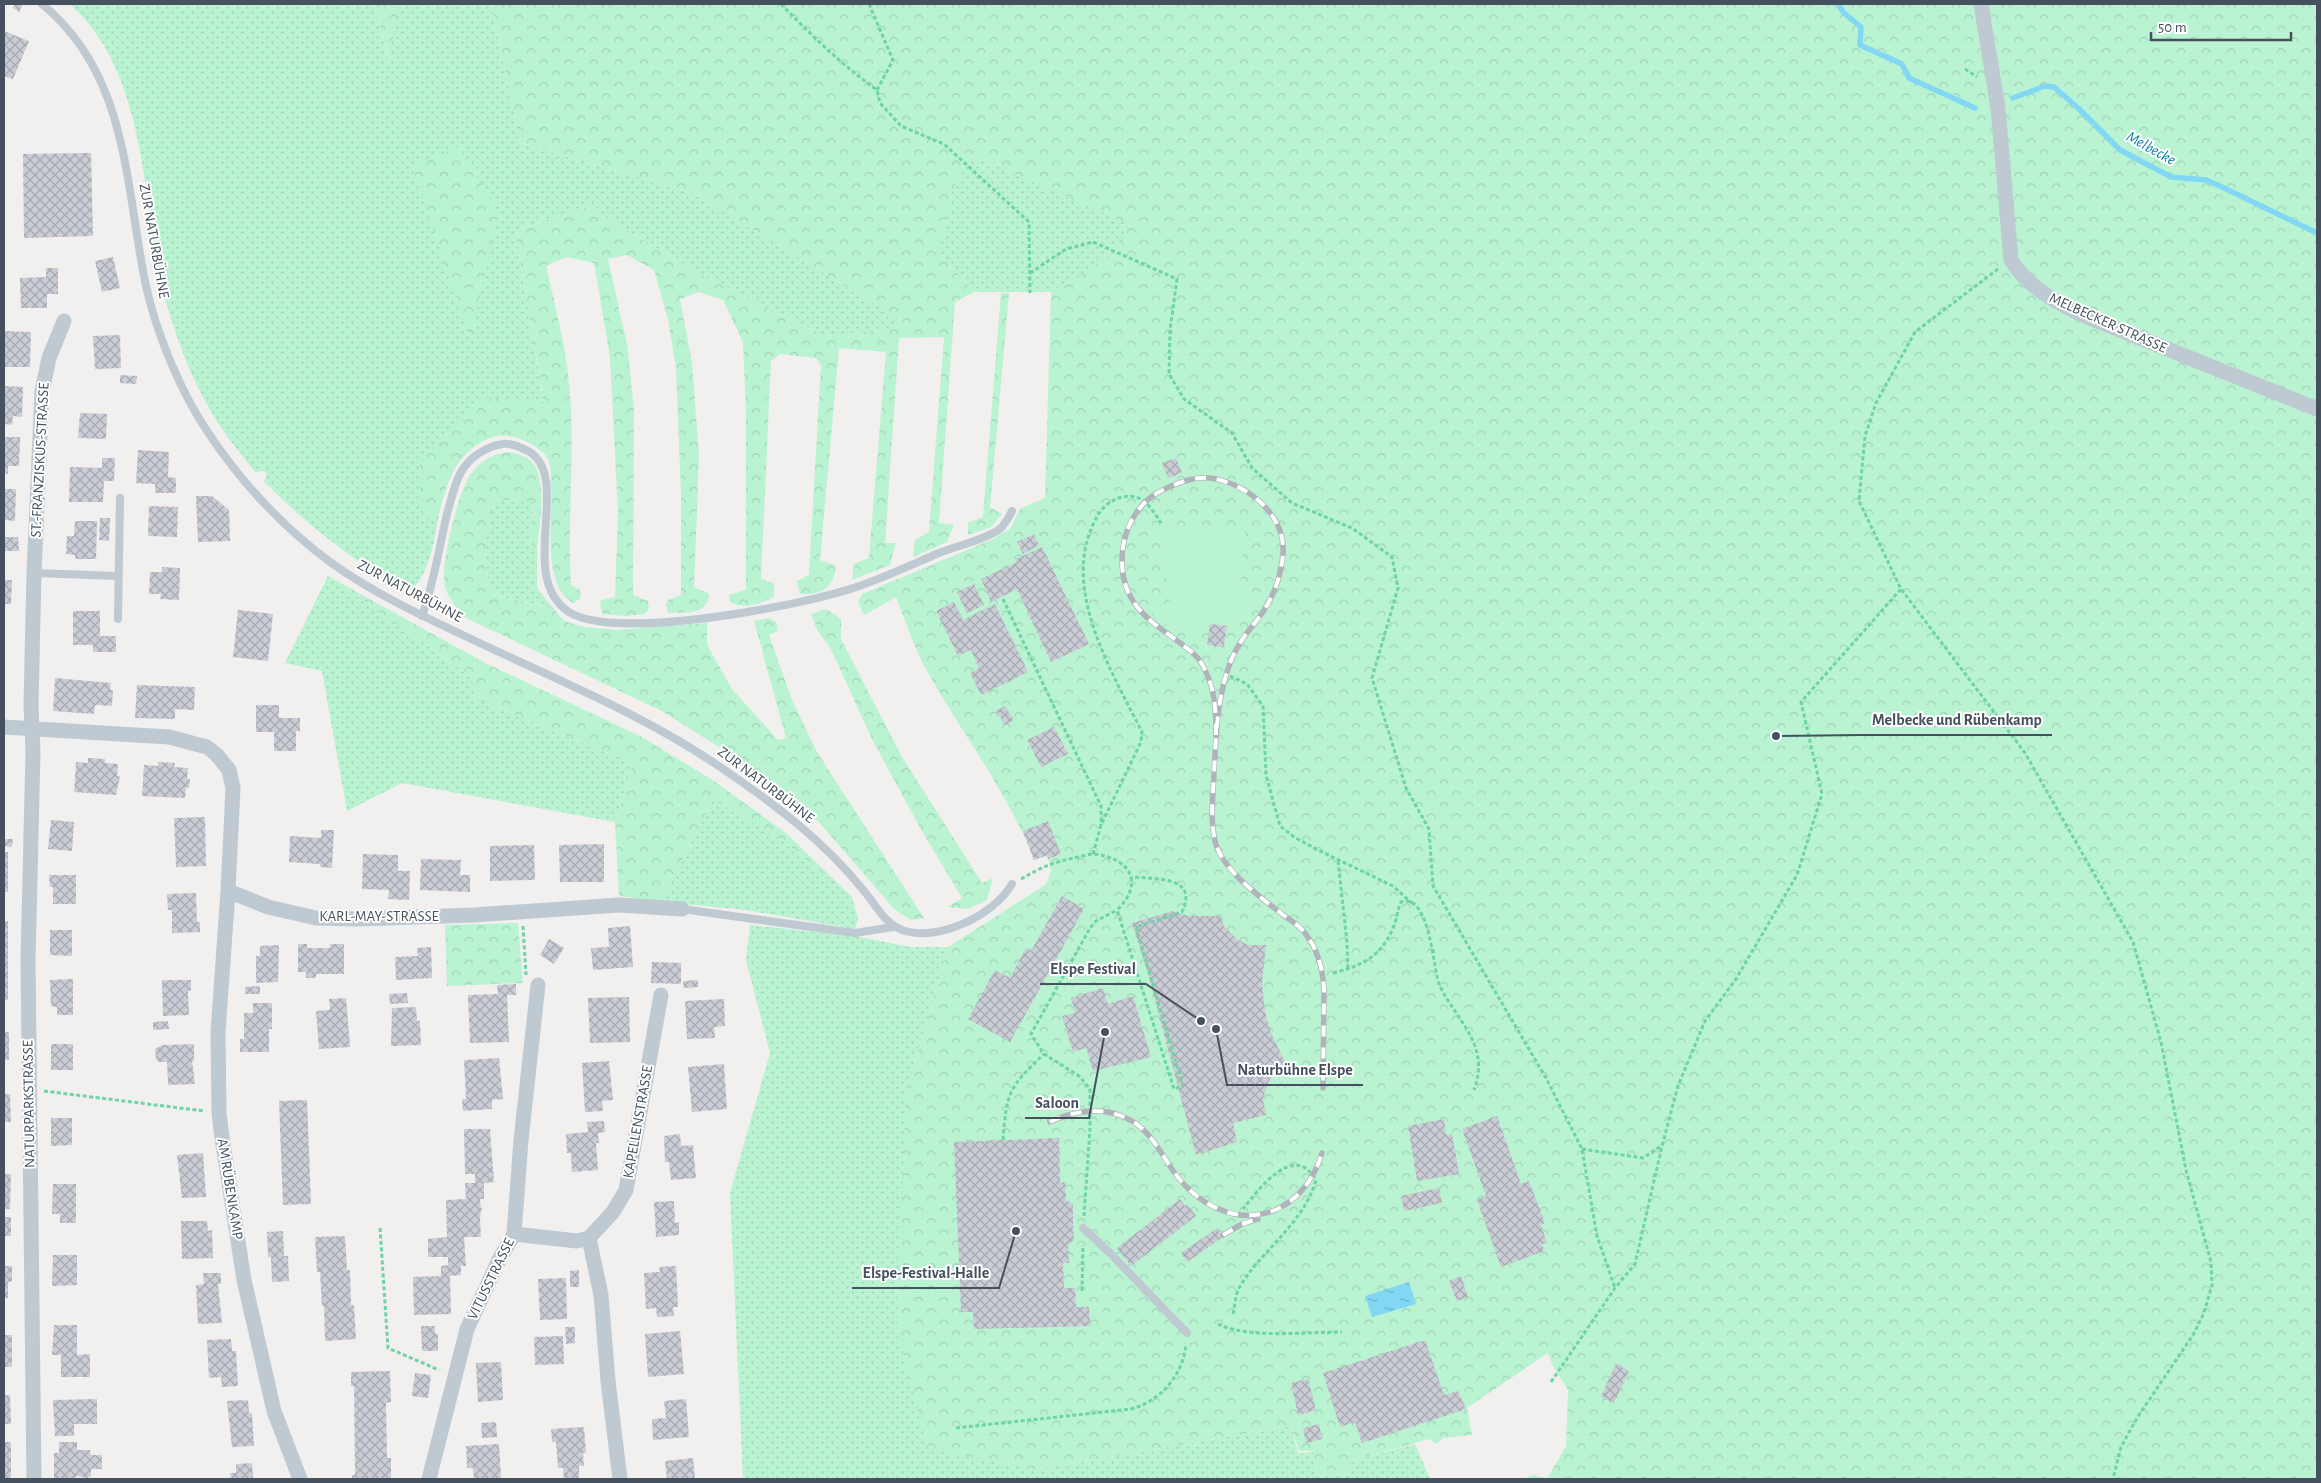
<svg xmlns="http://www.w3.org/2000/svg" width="2321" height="1483" font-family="'Alegreya Sans',sans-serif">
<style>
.grass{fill:url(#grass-dots)}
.forest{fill:url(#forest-crowns)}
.garden{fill:#b9f3d2}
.water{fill:url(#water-ripples)}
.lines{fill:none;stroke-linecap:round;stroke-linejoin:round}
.stream{stroke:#82d8f4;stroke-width:5.5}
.building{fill:url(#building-cross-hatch)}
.path{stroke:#6ed4a6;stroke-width:3;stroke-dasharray:4 2.5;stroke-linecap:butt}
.service{stroke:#bec9d2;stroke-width:8}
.minor{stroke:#bec9d2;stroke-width:15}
.rail-casing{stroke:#b0b4ba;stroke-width:5.5}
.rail{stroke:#fff;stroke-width:4;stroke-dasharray:11;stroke-linecap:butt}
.labels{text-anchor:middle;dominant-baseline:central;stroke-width:4;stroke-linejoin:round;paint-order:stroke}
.street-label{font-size:15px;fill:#45515e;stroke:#fff}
.water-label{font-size:16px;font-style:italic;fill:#027da6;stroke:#fff}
.leader{fill:none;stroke:#45515e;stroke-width:2}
.callout-dot{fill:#45515e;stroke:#fff;stroke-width:2}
.callout-label{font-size:16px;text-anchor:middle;font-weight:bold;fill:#45515e;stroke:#fff;stroke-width:4;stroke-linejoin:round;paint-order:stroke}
</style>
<defs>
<pattern id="grass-dots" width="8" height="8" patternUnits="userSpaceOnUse" patternTransform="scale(1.25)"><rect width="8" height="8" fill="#b9f3d2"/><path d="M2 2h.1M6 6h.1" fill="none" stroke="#a0d2b7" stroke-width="1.8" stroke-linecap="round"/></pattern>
<pattern id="forest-crowns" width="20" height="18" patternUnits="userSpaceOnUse" patternTransform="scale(1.25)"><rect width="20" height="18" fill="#b9f3d2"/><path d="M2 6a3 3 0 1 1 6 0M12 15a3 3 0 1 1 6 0" fill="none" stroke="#a0d2b7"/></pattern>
<pattern id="water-ripples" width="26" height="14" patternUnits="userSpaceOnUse" patternTransform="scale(1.25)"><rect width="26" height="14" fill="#82d8f4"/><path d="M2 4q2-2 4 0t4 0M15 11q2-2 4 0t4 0" fill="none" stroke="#6cb2c9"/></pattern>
<pattern id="building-cross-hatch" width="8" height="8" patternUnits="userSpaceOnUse" patternTransform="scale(1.25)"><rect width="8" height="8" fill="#cacdd5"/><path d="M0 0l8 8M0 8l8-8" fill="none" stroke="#a6a9b0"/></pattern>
</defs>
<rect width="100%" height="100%" fill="#f2efef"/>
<path class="grass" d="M69,4H374L388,59L398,4H491L520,143L693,193L899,319L891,329L825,336L700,274L588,207L515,230L544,404L479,397L434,519L439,514C435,536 429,581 408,591C353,562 308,525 264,482L267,474L264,471L255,472C239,452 222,431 209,408C189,374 175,333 164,296C156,268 153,238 149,210C140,140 126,51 69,4Z
M1207,4L1125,248L1051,292H974L924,237L948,164Z
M496,499L533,502L531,549H537V588L554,609L494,595C492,588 488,580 487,573C484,554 488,515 496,499Z
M328,576L472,677L475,699L633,763L615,822L402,783L347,811L322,671L285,663Z
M713,799L781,839L852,897L858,919L855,929L746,910L661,902Z
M750,925L855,936L910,947H948L906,1095L1034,1470L1291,1426L1298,1453L1313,1452L1317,1477L1350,1474L1351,1461L1415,1444L1430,1479H743L730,1193L770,1053L746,960Z"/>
<path class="forest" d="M374,4H398L389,61Z
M491,4H2317V1479H1522L1534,1475L1547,1479L1566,1446L1568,1390L1553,1366L1548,1353L1467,1408L1472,1435L1443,1438L1437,1444L1429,1439L1351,1461L1350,1474L1317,1477L1313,1451H1299L1291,1426L1034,1470L927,1448L897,1329L906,1095L948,947L1045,885C1052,873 1052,869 1047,856L1034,860C1008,792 963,735 927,671C914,648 906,622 896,597L864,615L858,602L862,594L991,540L1010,529L1020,509L1045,498L1051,292L1112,255L1129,224L977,158C942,183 953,218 937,251L974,292L955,302L939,523L954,525L947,542L913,557L915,540L929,532L944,337L899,338L885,543H896L890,565L852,580L854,564L869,558L886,352L839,348L820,560L836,566C833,589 822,595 800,594L797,581L809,575L821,365L816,358L780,354L771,361L761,579L774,583V597C760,604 743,610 730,602L729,595L746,590V412L743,342L723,300L699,292L680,299L692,363L699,456L694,587L709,594C708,616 685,612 668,613L666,604L668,600L681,595V495L676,368L668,319L654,270L627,255L608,259L627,344L634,410L633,595L648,601L649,609L644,614L626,616L603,614L600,606L601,600L615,597L618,512L610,357L594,263L567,257L546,266C557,313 569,360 571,409C573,468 568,527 571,585L581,591L580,599L573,603C540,585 554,515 551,482C551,474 551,463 546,456C539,447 525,440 514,437C496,432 480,441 467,453C450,469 445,493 439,514L434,519L421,516L420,460L479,397L544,403L515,230L588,207L700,274L825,336L891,329L899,319L693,193L520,143Z
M459,147L499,212L470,341L412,166Z
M1001,293H1009L990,507L1002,514L991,527L968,535V523L983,517Z
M508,452C514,453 522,455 527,458C550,472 539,526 537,549L531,550L533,502L496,499C488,515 484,555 487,573C488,580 492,588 494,595L554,609L564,621L585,627L617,630L707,623V645L732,689L778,740L786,738L754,621L769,618L776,622L778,631L769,635L792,700L817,752L924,918L911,920L894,909L819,822L739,760L662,711L464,617C455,607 445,594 444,580C443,556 458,491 472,472C482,460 493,454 508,452Z
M328,576L485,663L642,737L714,781L786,833L852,897L781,839L713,799L661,902L619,896L615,822L633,763L475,699L472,677Z
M826,609L841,619V639L902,757L982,883L993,878L987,900L968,909L947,907L962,898L919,826L872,739L831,649L818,631L811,614Z
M518,923L523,983L447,986L445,925Z"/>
<path class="garden" d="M1245,530L1239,599L1259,601C1239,638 1215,631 1178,632L1145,607L1170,603L1159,532Z"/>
<path class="water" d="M1409,1282L1416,1304L1372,1317L1365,1296Z"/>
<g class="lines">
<path class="stream" d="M1838,4L1844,13L1861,27L1860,45L1902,64L1909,78L1975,108
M2013,98L2045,86L2054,87L2078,108L2120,150L2171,177L2206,180L2222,187L2317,233"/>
</g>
<path class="building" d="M15,4H23L19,12L13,8Z
M4,31L29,41L13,79L4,76Z
M91,153L93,236L24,238L23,154Z
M113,257L120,288L102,292L95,261Z
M46,268H58V294H47V308H21L20,278L46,277Z
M4,331L31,332L30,367H4Z
M120,335L121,368L95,369L93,336Z
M120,375L137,376L136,384L120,383Z
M4,386L23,387L22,417L13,416L12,425L4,424Z
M80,413L107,414L106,439L78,438Z
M4,437H20L19,466H8V474L4,473Z
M138,450L169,452L168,477L176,478V493H155V484L136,483Z
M102,458H115L114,481H104L103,502H69L70,467L102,468Z
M1176,458L1182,473L1168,478L1162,463Z
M4,489H16L15,521L4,520Z
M196,496H212L229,510L230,541L198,542Z
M149,506L178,507L177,537L148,536Z
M100,518H110L109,541L99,540Z
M75,521H97L96,559H75V555L66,554L67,536H74Z
M1034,534L1039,545L1023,554L1017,542Z
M4,537H18L19,551H4Z
M1042,547L1089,644L1051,662L1017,589L991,602L981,579L1017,562L1016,559Z
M162,567L180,568L179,600L160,599L161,594H149L150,572H162Z
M4,580H12L11,604H4Z
M974,584L984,605L967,613L957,592Z
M954,602L963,620L995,604L1028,672L981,695L970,673L979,668L971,650L958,656L936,611Z
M238,610L273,614L268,661L233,657Z
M73,611H100V636H116V652H93V645H73Z
M1210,624L1227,626L1224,647L1207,645Z
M55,678L111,683L110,690H113L112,706L95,705L94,714L53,711Z
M137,685L195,687L194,710L175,709V719L135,718Z
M256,705H279V718H300V731H296V751H274V732H256Z
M1005,706L1014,720L1005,725L996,711Z
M1054,727L1068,754L1041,767L1027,740Z
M88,758L105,759V763L118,764L117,776H120L116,795L74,792L76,762L88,763Z
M158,762L175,763L174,767L188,768L187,779H190L189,788L186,787L185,798L142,796L144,765L158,766Z
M205,817L206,866L176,867L174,818Z
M51,820L74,822L72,851L48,849Z
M1048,821L1061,854L1048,859L1047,855L1034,860L1023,831Z
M321,830H334L332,868L320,867V864L289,862L290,836L321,838Z
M4,839H13L12,847L4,846Z
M604,844V882H560L559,845Z
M534,845L535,880L490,881V846Z
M4,852H8V892H4Z
M363,854L398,855V871H410L409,900L388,899L389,890L362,889Z
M421,859L461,860L460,875H470V892L420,890Z
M49,875H76V904H53V887H50Z
M196,893L197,922H200V932L172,933V910H168L167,894Z
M1062,896L1084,909L1010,1042L968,1019L995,970L1010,978L1026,948L1031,951Z
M1173,911L1188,916H1221L1223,925L1238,940L1248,945H1266L1262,982L1265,1012L1271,1033L1287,1066L1272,1076L1268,1083L1263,1099L1266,1115L1233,1123L1237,1142L1196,1155L1150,981L1132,923Z
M4,921H8V1000H4Z
M630,926L633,967L593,970L591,948L609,947L608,928Z
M50,930H72V956L50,955Z
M549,939L564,948L554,964L540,955Z
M298,944H307V948H330V944H344V974H316V978H306V972H298Z
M279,945L278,982L256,983V956H260V946Z
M431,947L432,978L396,980L395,957L418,956L417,948Z
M652,962L681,963V984L651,983Z
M73,979V1015H57V1007L51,1006L50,980Z
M162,980H191V990L188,991L189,1015L163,1016Z
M698,980V987L684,988L683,981Z
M516,984V995H507L509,1042L470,1043L468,995L498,994L497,985Z
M260,986V994H245V987Z
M1103,988L1108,1004L1133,996L1151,1057L1093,1071L1086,1048L1073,1052L1062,1016L1075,1013L1071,998Z
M407,993L408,1003L390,1004L389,994Z
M629,997L630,1042L590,1043L588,998Z
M346,998L350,1047L319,1049L316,1011L330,1010L329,999Z
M724,999L725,1026L714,1027L715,1038L687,1039L685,1001Z
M253,1003H272V1029H269V1052H240V1039H244V1013H253Z
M416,1007L417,1021H420L421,1045L391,1046L392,1008Z
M168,1021L169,1029L153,1030V1022Z
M4,1032H9V1060H4Z
M51,1044H73V1070H51Z
M194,1044V1061H192L195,1084L168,1085L167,1062H159L156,1059L155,1049L162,1045Z
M499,1058L503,1099L492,1100V1109L463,1111L462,1099H466L464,1060Z
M609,1061L613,1100L602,1101L603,1111L585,1112L582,1063Z
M724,1064L727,1109L692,1112L688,1067Z
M4,1094H10L11,1122H4Z
M307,1100L311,1204L283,1205L279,1101Z
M1497,1116L1521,1184L1529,1181L1545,1223L1541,1225L1547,1243L1542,1244L1544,1251L1501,1267L1477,1200L1486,1196L1462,1129Z
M51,1118H72V1145L51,1146Z
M1444,1119L1446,1135L1452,1134L1459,1174L1417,1181L1408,1126Z
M604,1121L605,1132L598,1133L599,1143H596L598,1170L572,1172L571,1153H567L566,1134L588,1132L587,1122Z
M464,1129H490L494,1182L484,1183V1199H480L481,1208L483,1210H481L480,1219L481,1237H464L466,1266H461V1275L450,1276L451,1314L414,1315L413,1277L441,1276V1266L448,1265V1257H428V1239L447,1237L446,1200L466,1199L465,1183H475V1174H465Z
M680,1134L681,1146L693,1145L696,1178L671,1180L669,1162H665L664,1136Z
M1059,1138L1060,1183L1065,1182L1066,1200L1073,1204V1223L1074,1240L1068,1245L1069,1263H1063L1064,1288H1075L1076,1307H1089L1090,1326L974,1329L973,1312H961L954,1142Z
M203,1153L206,1197L182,1198L177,1155Z
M4,1174H11L10,1209H4Z
M53,1184H76V1223H60V1214H52Z
M1439,1188L1442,1203L1404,1211L1401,1196Z
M1180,1199L1185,1206L1187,1204L1196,1216L1131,1266L1117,1248Z
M674,1201L675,1223L679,1222V1235L656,1237L654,1202Z
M4,1217H11V1236H4Z
M181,1221H207L208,1231L212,1230L213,1258L182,1259Z
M1217,1228L1223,1237L1187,1262L1181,1253Z
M283,1231L284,1256H288L289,1281L272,1282L271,1257H268L267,1232Z
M345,1236L347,1270H350L351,1305H354L356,1339L325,1341L324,1306H322L320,1272H317L315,1237Z
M53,1255H77V1285L52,1286Z
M4,1266H12V1281L8,1282V1298H4Z
M676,1266L678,1307H673L674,1316L657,1317L656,1308L646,1309L644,1273L660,1272L659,1267Z
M579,1270V1287H570V1271Z
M203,1273H221V1284H218L222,1323L198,1324L196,1285L204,1284Z
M1461,1276L1468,1297L1457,1301L1449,1281Z
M566,1278L567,1319L540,1320L538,1279Z
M54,1325H77V1355L90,1354V1377H61V1355H52Z
M421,1326H435V1334H438V1351H422Z
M565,1327H575V1343L566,1344Z
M680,1331L684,1374L648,1377L645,1334Z
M4,1335H12V1367H4Z
M563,1336L564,1364L535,1365L534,1337Z
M231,1339L232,1351H236L238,1386L222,1387L221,1377L209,1378L207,1340Z
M1425,1340L1444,1395L1458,1391L1466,1409L1362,1443L1355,1422L1340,1427L1323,1373Z
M501,1362L503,1400L478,1402L476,1363Z
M1616,1364L1629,1371L1614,1403L1601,1396Z
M390,1371L391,1402L386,1403L387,1458H391V1479H352V1475H355L354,1386H351V1372Z
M415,1373L431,1375L428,1398L412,1396Z
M1308,1379L1316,1410L1298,1415L1291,1383Z
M4,1395H10L11,1424H4Z
M97,1399V1424H74V1436H55L53,1400Z
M686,1399L689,1437L653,1440L652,1419L666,1418L664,1401Z
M248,1400L249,1413H252L254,1446L232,1447L227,1401Z
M496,1422L497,1437L482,1438L481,1423Z
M1319,1424L1322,1439L1306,1443L1303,1428Z
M584,1427L586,1453H583L584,1466H579V1479H564L563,1468H558L556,1442H552L551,1429Z
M4,1442H11V1478L9,1479H4Z
M59,1442H77V1450H90L91,1455H102V1469H91V1476L87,1478L76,1476V1479H54V1453H59Z
M499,1444L501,1479H474L473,1468H467L466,1446Z
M693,1458L695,1479H667L665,1461Z
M252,1463L253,1479H231L230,1473H236V1464Z"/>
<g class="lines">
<path class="path" d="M781,4C811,35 842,65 877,90L880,103L901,126L944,144L1029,222L1030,293
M869,4L893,60L877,90
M1965,69L1977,77
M1998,269L1915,332L1876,403L1865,436L1859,501L1901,589L2025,753L2133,942L2161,1042L2186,1170L2211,1262L2212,1285L2204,1313L2193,1335L2137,1418L2121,1447L2113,1479
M1030,273L1066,249L1093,242L1177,279L1170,330L1169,374L1184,399L1232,433L1252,468L1292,503L1352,528L1392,557L1398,588L1372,678L1406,788L1429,829L1433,886L1546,1078L1582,1149L1597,1236L1615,1288
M1003,599L1101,806V825
M1230,676L1247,684L1263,706L1266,775L1280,826L1294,837L1318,850L1393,886L1414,905
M1093,854L1101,825L1141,742L1142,732C1113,674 1063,593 1092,527C1098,512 1107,500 1123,497C1142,492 1152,509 1161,523
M1338,861L1347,942L1348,970
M1021,879C1044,866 1053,862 1079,857C1083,856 1089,854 1094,854C1130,858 1145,883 1117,910L1174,1089L1183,1086L1136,927L1182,912C1199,876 1156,879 1132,877
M523,926L526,975
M1333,973C1361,966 1381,957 1393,928C1397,920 1397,910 1401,902C1430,892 1433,969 1439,984C1456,1021 1491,1044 1474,1090
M44,1091L204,1111
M1003,1140C1007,1092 1008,1088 1044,1054
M1582,1149L1643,1158L1661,1146
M1084,1216L1090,1128V1089L1079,1076L1044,1054L1031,1034L1090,928L1096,921L1117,910
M380,1228L388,1348L439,1370
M1082,1291L1083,1245
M1233,1314C1235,1306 1235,1295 1239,1288C1262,1249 1303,1225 1316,1180C1294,1141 1258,1190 1243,1209
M1218,1324C1248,1339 1307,1332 1342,1332
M1551,1382L1615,1288L1635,1264L1662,1146L1678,1086L1705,1021L1736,979L1797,875L1822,794L1801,702L1901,589
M956,1428L1131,1409C1161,1401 1183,1375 1186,1344"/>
<path class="service" d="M42,4C129,75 125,186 146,286C157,335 181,393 209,434C242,483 283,527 330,562C372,592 418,614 465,636C554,679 644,714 726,771C776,805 826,843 864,891C876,905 886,926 905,931C940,941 994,915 1012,884
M34,573L118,576
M422,616C434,583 439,548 447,514C451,500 454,485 461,472C469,458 486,446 503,444C512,443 520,447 528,451C574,477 515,577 569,612C616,642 808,605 862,585C888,576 913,564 939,553C956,546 985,540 1000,529C1005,524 1009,517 1012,511
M118,619L120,498
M682,909L855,933L893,927
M1083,1228L1111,1254L1187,1333"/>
<path class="minor" d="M1981,4L1998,108L2011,260C2028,287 2053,300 2080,314L2317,409
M4,727L169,737L207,747L217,755L229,770L233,788L228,891L268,907L316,918L358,919L474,915L619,905L682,909
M228,891L218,1032L219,1113L222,1138L244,1280L274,1411L300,1479
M514,1234L577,1241L589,1238
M34,1479L28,959L33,753L31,704L34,573L42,391L49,358L64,321
M429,1479L467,1329L500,1258L514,1234L521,1140L538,985
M620,1479L608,1381L601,1295L589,1238L613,1212L626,1190L661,995"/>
<defs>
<path id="rail" d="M1216,735C1216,709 1215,684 1200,661C1195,653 1186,648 1179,642C1147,619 1122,603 1122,560C1122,533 1135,505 1159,492C1174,484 1193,476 1210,478C1246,483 1286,514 1283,554C1281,578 1272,601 1257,620C1248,631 1239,643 1233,656C1217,692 1216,735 1214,774C1213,796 1210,819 1215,841C1222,870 1259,896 1282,914C1291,921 1301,926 1307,936C1319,952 1323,971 1324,990L1323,1088
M1050,1122C1075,1110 1105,1106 1130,1120C1151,1131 1161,1154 1174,1172C1197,1204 1236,1226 1275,1210C1299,1200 1315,1177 1322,1153
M1223,1235L1242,1224L1258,1219"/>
</defs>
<use href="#rail" class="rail-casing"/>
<use href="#rail" class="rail"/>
</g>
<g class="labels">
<g class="street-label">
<text transform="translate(154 241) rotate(80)">ZUR NATURBÜHNE</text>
<text transform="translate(2108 323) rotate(24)">MELBECKER STRASSE</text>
<text transform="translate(40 460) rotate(-87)">ST.-FRANZISKUS-STRASSE</text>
<text transform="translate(410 591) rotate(28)">ZUR NATURBÜHNE</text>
<text transform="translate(766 785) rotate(37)">ZUR NATURBÜHNE</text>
<text x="379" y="916">KARL-MAY-STRASSE</text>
<text transform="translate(29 1104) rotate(-91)">NATURPARKSTRASSE</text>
<text transform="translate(638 1122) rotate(-80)">KAPELLENSTRASSE</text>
<text transform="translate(230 1189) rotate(81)">AM RÜBENKAMP</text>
<text transform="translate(491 1279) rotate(-64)">VITUSSTRASSE</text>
</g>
<g class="water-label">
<text transform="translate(2151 148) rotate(29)">Melbecke</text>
</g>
</g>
<path class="leader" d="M1776 736L1862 735H2052M1201 1021L1146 984H1040M1216 1029L1227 1085H1363M1105 1032L1089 1118H1025M1016 1231L999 1288H852"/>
<g class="callout-dot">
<circle cx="1776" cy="736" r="5"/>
<circle cx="1201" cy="1021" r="5"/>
<circle cx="1216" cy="1029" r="5"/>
<circle cx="1105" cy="1032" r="5"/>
<circle cx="1016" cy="1231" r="5"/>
</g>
<g class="callout-label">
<text x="1957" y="725">Melbecke und Rübenkamp</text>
<text x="1093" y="974">Elspe Festival</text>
<text x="1295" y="1075">Naturbühne Elspe</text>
<text x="1057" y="1108">Saloon</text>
<text x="926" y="1278">Elspe-Festival-Halle</text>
</g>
<rect width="2321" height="1483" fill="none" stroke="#45515e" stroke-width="10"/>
<path d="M2151 32v8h140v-8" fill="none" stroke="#45515e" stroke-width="2.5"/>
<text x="2158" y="32" font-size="15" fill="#45515e" stroke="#ffffff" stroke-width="4" paint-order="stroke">50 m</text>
</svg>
